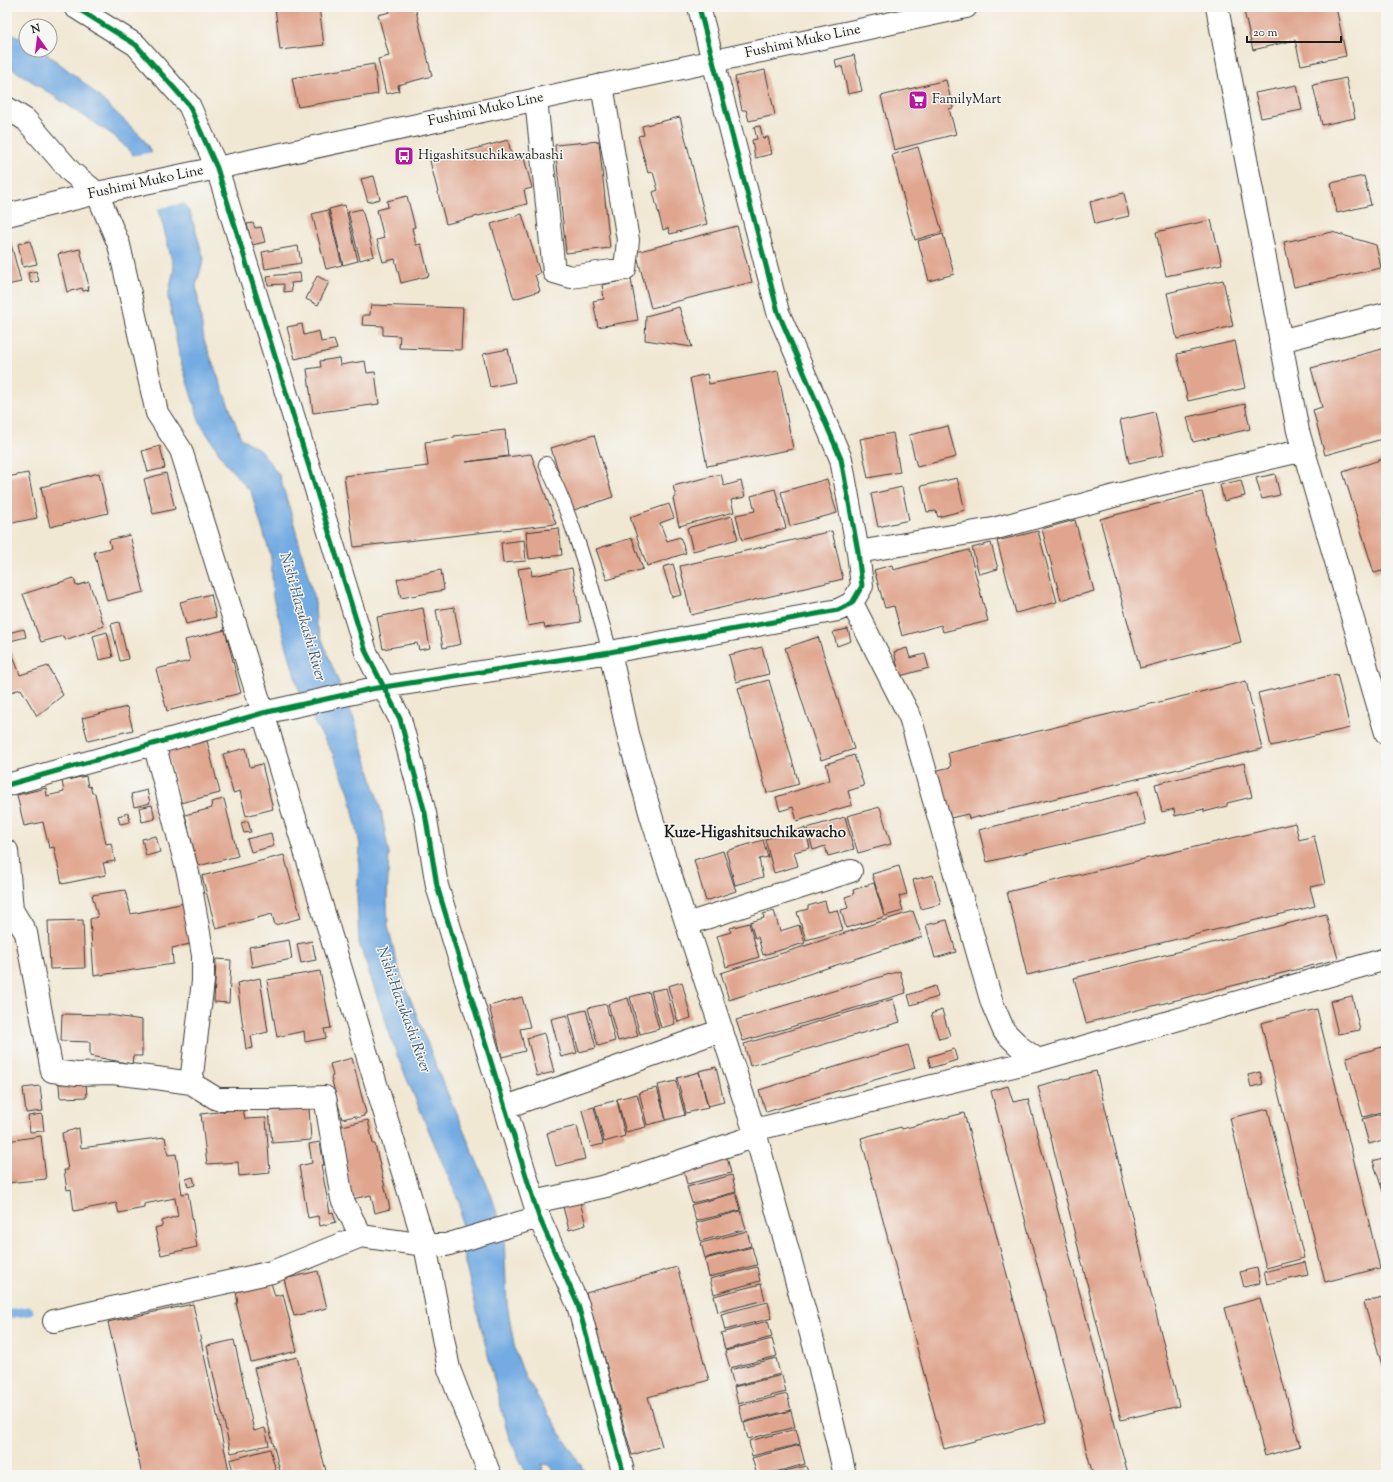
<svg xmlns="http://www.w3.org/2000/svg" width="1393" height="1482" font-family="'Sorts Mill Goudy',serif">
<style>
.water{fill:#73abe2;stroke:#48647f}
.pier{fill:#f1e8d4}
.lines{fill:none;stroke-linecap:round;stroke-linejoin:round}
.stream{stroke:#73abe2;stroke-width:9}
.building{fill:#e0a58e}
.service-casing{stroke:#3c3b38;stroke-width:16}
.minor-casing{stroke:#3c3b38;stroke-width:24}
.secondary-casing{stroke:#3c3b38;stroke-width:24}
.service{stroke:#fff;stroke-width:14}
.minor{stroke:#fff;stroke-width:22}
.secondary{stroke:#fff;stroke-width:22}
.cycleway-casing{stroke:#f6f6f2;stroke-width:8}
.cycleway{stroke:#00873e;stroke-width:5}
.labels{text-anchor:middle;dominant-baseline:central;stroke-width:3;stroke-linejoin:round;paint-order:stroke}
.street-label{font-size:14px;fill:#1c1c1c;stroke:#f6f6f2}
.poi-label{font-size:14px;fill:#1c1c1c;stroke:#f6f6f2;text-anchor:start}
.water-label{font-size:15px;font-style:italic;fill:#3f556b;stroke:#f6f6f2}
.neighbourhood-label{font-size:15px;font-weight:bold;fill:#1c1c1c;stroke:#f6f6f2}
</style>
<rect width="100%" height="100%" fill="#f6f6f2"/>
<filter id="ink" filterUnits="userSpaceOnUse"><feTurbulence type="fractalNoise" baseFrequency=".025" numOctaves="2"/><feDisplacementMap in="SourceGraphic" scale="8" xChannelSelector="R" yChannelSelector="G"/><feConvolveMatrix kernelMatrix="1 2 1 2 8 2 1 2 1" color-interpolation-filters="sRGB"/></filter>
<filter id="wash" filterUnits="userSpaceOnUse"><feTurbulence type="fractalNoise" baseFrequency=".012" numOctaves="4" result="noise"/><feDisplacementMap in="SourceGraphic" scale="16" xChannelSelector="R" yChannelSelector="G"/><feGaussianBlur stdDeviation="0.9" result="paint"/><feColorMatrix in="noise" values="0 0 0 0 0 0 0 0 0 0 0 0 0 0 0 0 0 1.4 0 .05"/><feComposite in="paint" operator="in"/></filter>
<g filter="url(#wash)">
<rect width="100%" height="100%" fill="#f1e8d4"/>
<path class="water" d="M7,31L26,41V50H42L83,82L142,137L191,215L204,259L196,285L204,340L241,438L260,450L279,475L291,513L315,602L316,623L332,666L355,722L381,810L389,854L387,900L388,926L398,967L441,1078L492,1197L504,1237L507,1304L515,1350L525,1377L587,1475H557L550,1465L542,1464L543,1475H527L508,1435L465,1263L460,1204L398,1058L359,943L357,896L360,845L349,792L332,752L314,722L298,687L273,597L271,557L251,492L227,465L200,423L180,359L168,297L174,269L159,210L132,153L113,135L7,65Z"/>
<path class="pier" d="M154,152L185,203L156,209L131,156Z"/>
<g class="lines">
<path class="stream" d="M7,1314L29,1311"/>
</g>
<g id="blocks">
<path class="building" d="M275,7H319L324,45L280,50Z
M388,7H415L432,76L398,85L399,91L386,94L378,59L389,56L378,15L390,12Z
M1243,7H1336L1346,56L1301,65L1295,40L1253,50Z
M854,55L862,91L848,94L842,66L837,68L835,60Z
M374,64L378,94L298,107L292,78Z
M765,70L775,115L749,121L746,110H742L735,77Z
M1346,78L1355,118L1322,125L1313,85Z
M946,80L953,108L949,109L956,134L894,150L881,96Z
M1297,85L1302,110L1261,118L1255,93Z
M680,117L707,224L670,234L668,228L663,230L653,192L658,190L653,172L648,173L638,136L644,135L642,126Z
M760,126L763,138L768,137L772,154L755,158L752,140L757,139L754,127Z
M508,140L513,161L524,158L532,188L524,190L527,204L446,224L430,161Z
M599,141L610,248L566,253L555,145Z
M918,147L942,232L915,240L892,155Z
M374,176L380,199L368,202L361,179Z
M1364,176L1371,205L1337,213L1331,183Z
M1124,193L1129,216L1095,224L1090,202Z
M407,196L415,227L412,228L416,245L421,244L429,276L401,283L395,259L383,262L377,240L384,238L377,210L388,207L387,201Z
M345,205L358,261L343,265L329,209Z
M362,209L374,256L360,260L348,212Z
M328,210L342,265L326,269L312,214Z
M522,214L540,273L535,275L540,291L514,299L491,224Z
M1211,220L1222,264L1166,276L1156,232Z
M253,223L255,228L261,227L265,242L252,245L247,224Z
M737,226L752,282L651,308L636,252Z
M1332,232L1376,245L1381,268L1294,287L1284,242Z
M943,234L954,274L929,281L918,241Z
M7,240H10L21,282L7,285Z
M30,241L37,264L23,267L18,244Z
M298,246L301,263L265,269L262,252Z
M80,249L89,287H88L89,290L83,291L82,288L67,292L58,254Z
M36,271L39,281L31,283L28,273Z
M300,273L301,282L291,283L292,291L284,292V284L268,285L267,276Z
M317,276L329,282L318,305L306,299Z
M631,279L638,320L598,327L593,301L604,299L602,285Z
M1223,280L1233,326L1177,339L1167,293Z
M371,305L463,308L461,350L399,348L400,336L383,335V326L362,325L363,315H370Z
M679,307L692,347L645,340L646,316Z
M302,324L304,335L319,331L321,342L334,340L337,349L295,359L287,327Z
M1235,341L1245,388L1188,401L1177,354Z
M1386,348V438L1325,455L1313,410L1322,407L1311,368Z
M508,349L515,382L490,387L483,354Z
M339,358L340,365L365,361L367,373L375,372L379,404L313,413L307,369L321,367L320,361Z
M778,371L793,449L707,466L690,378L707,374L709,384Z
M1245,404L1250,429L1193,442L1187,417Z
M1155,412L1164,455L1129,463L1120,420Z
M948,426L956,457L917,467L909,435Z
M505,430L508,456L466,462L531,454L556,524L354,547L344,476L428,466L425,442L454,438V436Z
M893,433L900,472L868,478L860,439Z
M594,435L613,497L571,511L551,448Z
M160,446L165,468L148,472L142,451Z
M1386,458V570L1374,573L1343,472Z
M28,473L37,518L7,524V477Z
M99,473L108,513L50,527L41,487Z
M166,473L175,509L153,514L144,479Z
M721,474L724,486L741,481L745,497L731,500L734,512L679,526L673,498L676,497L673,486Z
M1275,474L1280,495L1262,499L1256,478Z
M957,478L965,510L938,517L936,511L927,512L921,486Z
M827,479L837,513L790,526L781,492Z
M1241,480L1245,496L1224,501L1220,485Z
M902,487L909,520L878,527L871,494Z
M775,489L786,528L742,540L736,515L755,511L751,496Z
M1202,492L1241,642L1140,668L1100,519Z
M669,504L674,518L660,523L667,541L680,537L686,553L647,566L630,517Z
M732,516L738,539L693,551L687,528Z
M1075,520L1094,591L1061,600L1042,529Z
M559,528L562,555L529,559L526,532Z
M832,531L843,579L691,615L680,566Z
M1038,531L1057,602L1016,613L997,541Z
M130,535L144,592L107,601L94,552L111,548L109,540Z
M632,538L643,569L607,580L596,549Z
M524,540L526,561L503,563L501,543Z
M991,543L998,569L979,574L972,548Z
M969,550L988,621L943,632L941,625L902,636L894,606L885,608L874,570L892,565L893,570Z
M673,564L682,595L672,597L663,567Z
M531,567L532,576L572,568L581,622L545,628L544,623L528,626L518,569Z
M441,570L444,590L401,598L397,579Z
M74,578L76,586L89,582L104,626L65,640L63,636L41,642L23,594Z
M211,594L216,617L186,624L180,602Z
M454,607L461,644L443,648L436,610Z
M423,608L430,648L419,650L417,643L383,649L377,617Z
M119,622L128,659L120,661L111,624Z
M24,629L26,637L10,641L8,633Z
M848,629L851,641L837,646L833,632Z
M225,630L241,693L167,711L156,669L190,661L185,640Z
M107,632L113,657L99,660L93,636Z
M818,637L854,749L821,760L785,648Z
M7,647H10L20,675L48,666L63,695L37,716L21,689L7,693Z
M762,647L769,674L736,682L729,655Z
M907,648L910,658L925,654L929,668L900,676L894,652Z
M1337,674L1350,728L1271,746L1258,693Z
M769,680L799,784L767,793L738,688Z
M1246,681L1262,749L969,819L968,814L946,819L934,771L951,767L948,753Z
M127,707L133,730L88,741L82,718Z
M207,741L220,793L180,803L167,751Z
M246,748L250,767L262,764L273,809L246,816L240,791L233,793L223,754Z
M854,755L864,786L848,791L852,805L797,821L793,807L780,811L776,797L830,780L826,764Z
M1244,763L1252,797L1227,803V806L1204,812V809L1175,816L1174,809L1162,812L1155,784Z
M86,776L88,787L90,786L92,793H95L106,844L111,843L115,861L103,863L106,875L62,884L54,847L49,848L43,822L24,826L17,795L46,788L47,796L64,792L62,781Z
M147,790L150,803L134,807L131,794Z
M1138,791L1146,824L987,862L979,830Z
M224,799L238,856L198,866L185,815L212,808L211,802Z
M152,805L155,819L142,822L139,808Z
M880,807L891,844L858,853L847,816Z
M128,813L130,822L120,824L118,816Z
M845,817L854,849L828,856L825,846L813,850L807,828Z
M248,821L251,832L244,833L241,823Z
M1295,823L1299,840L1314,836L1325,884L1310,887L1315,906L1027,975L1007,892Z
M805,828L810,848L794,852L798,866L774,873L765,839Z
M271,833L274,846L251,852L247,839Z
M156,836L160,852L146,856L142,839Z
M763,840L768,857L759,859L763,877L735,885L726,851Z
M723,851L736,891L706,901L694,860Z
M284,855L301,918L275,925L272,914L216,929L202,876Z
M899,866L907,894L899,896L903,911L885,916L872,874Z
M933,875L941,904L921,909L913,880Z
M874,883L884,917L846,928L841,910L848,908L845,897L854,894L853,890Z
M125,890L131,914L185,903L190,944L172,948L173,964L94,976L90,919L98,917L92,895Z
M825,901L828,912L837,910L843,930L806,940L797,912L808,909V906Z
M774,911L780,931L799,925L805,943L763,955L758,937L755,938L750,922L764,918L763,914Z
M913,911L922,937L729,1000L721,973Z
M1326,914L1338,959L1086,1023L1074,978Z
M83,920L85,968L50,969L48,921Z
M947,920L956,952L935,958L926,925Z
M749,923L759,957L726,967L717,936L731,932L730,928Z
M289,940L292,959L252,967L249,947Z
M312,941L316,960L301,963L297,944Z
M216,959L231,960L229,1003L214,1002Z
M320,971L331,1028L324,1029L326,1038L305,1042L304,1031L277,1037L267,980Z
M900,971L906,993L743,1041L736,1020Z
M260,978L268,1032L251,1036L253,1048L246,1049L237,983Z
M682,982L691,1018L678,1022L668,986Z
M935,986L938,997L911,1005L908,995Z
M666,988L675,1024L661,1028L651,991Z
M649,992L659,1029L640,1034L630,997Z
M1352,996L1360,1030L1338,1034L1330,1001Z
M522,997L530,1027L520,1029L525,1051L502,1057L489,1006Z
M628,998L638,1036L618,1041L608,1004Z
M893,999L900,1022L750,1066L744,1044Z
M606,1004L615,1041L598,1046L588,1008Z
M1317,1009L1380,1268L1325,1282L1261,1023Z
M586,1010L596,1048L579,1052L569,1014Z
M942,1010L950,1036L939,1039L931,1014Z
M62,1014L109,1015L142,1020V1056H133L132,1064L90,1056V1042L61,1041Z
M567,1015L577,1053L561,1057L551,1019Z
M544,1033L554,1072L537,1076L527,1038Z
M908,1045L915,1068L766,1112L759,1090Z
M1386,1046V1111L1363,1117L1346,1057Z
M954,1049L957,1060L931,1068L928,1057Z
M352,1058L366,1113L364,1114V1116L356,1118L355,1116L342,1119L331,1077L333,1076L330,1064Z
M716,1067L724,1102L708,1106L699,1071Z
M1096,1071L1179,1406L1121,1420L1038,1086Z
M699,1072L708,1108L686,1113L677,1078Z
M1260,1072L1263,1084L1251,1087L1248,1075Z
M676,1081L685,1115L666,1120L658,1085Z
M86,1083L87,1097L60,1098L59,1084Z
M40,1086L43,1111L26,1113L23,1088Z
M1008,1086L1013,1102L1028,1099L1128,1474L1093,1475L991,1091Z
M657,1088L666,1120L647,1125L639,1092Z
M637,1094L646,1127L626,1132L617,1099Z
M617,1100L625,1136L604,1142L595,1106Z
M594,1107L603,1144L591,1147L582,1110Z
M309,1108L311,1140L272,1143L269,1111Z
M243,1109L245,1119L266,1118L270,1173L239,1176L238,1162L207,1164L201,1114Z
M1268,1109L1304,1258L1266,1268L1230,1118Z
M964,1113L1046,1422L944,1449L861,1138L901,1127L902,1129Z
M1386,1113V1139L1369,1144L1362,1119Z
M42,1114L44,1131L30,1132L28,1116Z
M368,1120L373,1144H375L390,1209L375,1213L371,1195L352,1199L338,1127Z
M577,1126L585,1159L556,1166L547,1133Z
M79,1128L81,1148L165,1137L168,1155L176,1154L182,1194L188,1193L197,1247L161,1255L155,1228L162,1226V1221L178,1216L175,1198L144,1204V1208L119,1213L116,1203L74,1211L71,1189L67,1190L64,1170H68L62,1133Z
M41,1136L46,1179L7,1183V1141Z
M320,1142L324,1165H321L330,1213L333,1212L336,1222L320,1226L318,1216L308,1218L299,1166L312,1163L309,1144Z
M727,1157L731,1173L687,1184L683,1168Z
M1386,1157V1201L1373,1161Z
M732,1175L736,1192L692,1203L687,1187Z
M193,1177L195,1185L188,1187L186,1179Z
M736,1193L741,1210L696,1221L691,1205Z
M580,1202L586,1225L569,1230L563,1207Z
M741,1211L746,1229L701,1241L696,1223Z
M747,1231L751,1246L705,1258L701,1243Z
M752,1247L757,1265L709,1277L705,1259Z
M1305,1262L1308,1275L1267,1284L1264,1272Z
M677,1267L709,1380L648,1397L662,1446L632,1455L586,1293Z
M757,1267L760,1281L714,1294L710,1279Z
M1257,1268L1260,1283L1244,1287L1240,1272Z
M318,1271L327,1308L294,1316L284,1279Z
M271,1283L275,1296L283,1294L297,1351L251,1362L236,1303H238L236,1292Z
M761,1284L765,1300L718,1312L714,1296Z
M1386,1296V1379L1364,1302Z
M1260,1298L1300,1446L1265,1456L1225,1308Z
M768,1302L772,1318L725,1330L721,1314Z
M193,1304L230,1475H142L108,1322Z
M768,1321L772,1337L725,1350L721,1333Z
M772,1339L777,1356L730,1368L725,1351Z
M234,1340L254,1431L265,1428L269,1445L231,1453L207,1346Z
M297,1357L327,1475H281L254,1368Z
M776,1358L780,1374L734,1386L730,1370Z
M782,1375L786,1392L738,1404L734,1387Z
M787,1394L791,1410L743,1422L739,1406Z
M791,1411L795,1427L748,1439L744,1423Z
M796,1429L800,1444L752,1456L749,1441Z
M800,1445L805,1464L764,1475H757L752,1458Z
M270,1449L277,1475H234L230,1460Z
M806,1466L809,1475H772V1474Z"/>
</g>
</g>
<g filter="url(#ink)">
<use href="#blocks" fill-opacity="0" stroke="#3c3b38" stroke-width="1"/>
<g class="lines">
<defs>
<path id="service" d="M546,464C576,524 592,589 610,652"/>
<path id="minor" d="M75,7L136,45L189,105L217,168L366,652L400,719L425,813L437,886L534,1202L539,1217L578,1305L624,1475
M1217,7L1298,431L1386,733
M536,99L554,272L571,277L625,269L628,240L602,85
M7,108L26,120L71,172L97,193L119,245L157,413L181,450L263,713L425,1245L449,1369L490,1475
M1280,341L1386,314
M858,552L993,529L1136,490L1304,450
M852,603L910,717L992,1003L1004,1031L1021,1048L1038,1060
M610,652L629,738L652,819L717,1016L756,1136L816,1352L845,1475
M154,743L189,877L203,955V981L191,1083L217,1099H269L325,1097L342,1199L361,1236
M7,785L263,713L371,689L610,652L838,610L852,603L862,586L858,552L841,459L778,312L699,7
M7,851L12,910L26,933L52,1071L77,1074L112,1073L156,1078L191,1083
M687,924L851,871
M506,1107L722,1030
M754,1130L1038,1060L1386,959
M534,1202L606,1186L756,1136
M54,1321L272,1272L361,1236L425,1245H446L539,1217"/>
<path id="secondary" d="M7,215L97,193L217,168L966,7"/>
</defs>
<use href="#service" class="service-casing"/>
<use href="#minor" class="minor-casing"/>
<use href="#secondary" class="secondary-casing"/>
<use href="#service" class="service"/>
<use href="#minor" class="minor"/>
<use href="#secondary" class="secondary"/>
<defs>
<path id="cycleway" d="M75,7L136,45L189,105L217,168L366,652L400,719L425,813L437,886L534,1202L539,1217L578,1305L624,1475
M7,785L263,713L371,689L610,652L838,610L852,603L862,586L858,552L841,459L778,312L699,7"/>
</defs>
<use href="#cycleway" class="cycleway-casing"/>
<use href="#cycleway" class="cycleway"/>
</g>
</g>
<defs>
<symbol id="supermarket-square" viewBox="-11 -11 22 22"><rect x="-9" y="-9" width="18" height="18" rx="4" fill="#b5179e" stroke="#f6f6f2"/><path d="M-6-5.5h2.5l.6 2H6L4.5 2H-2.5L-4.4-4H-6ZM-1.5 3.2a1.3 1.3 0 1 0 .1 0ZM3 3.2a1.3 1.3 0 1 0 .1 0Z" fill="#fff"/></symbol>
<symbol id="bus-square" viewBox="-11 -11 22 22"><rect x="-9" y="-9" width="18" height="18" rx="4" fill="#b5179e" stroke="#f6f6f2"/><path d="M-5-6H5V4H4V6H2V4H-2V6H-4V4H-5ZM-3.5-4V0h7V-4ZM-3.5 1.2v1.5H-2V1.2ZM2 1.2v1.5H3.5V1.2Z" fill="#fff"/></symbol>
</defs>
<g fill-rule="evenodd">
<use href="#supermarket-square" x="907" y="89" width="22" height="22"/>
<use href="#bus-square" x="393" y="145" width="22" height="22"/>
</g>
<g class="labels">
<g class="street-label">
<text transform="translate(803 42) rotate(-12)">Fushimi Muko Line</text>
<text transform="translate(486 110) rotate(-12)">Fushimi Muko Line</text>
<text transform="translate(146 183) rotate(-12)">Fushimi Muko Line</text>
</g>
<g class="poi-label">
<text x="932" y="100">FamilyMart</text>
<text x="418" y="156">Higashitsuchikawabashi</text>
</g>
<g class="water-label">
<text transform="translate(302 617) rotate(74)">Nishi-Hazukashi River</text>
<text transform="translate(403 1010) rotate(70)">Nishi-Hazukashi River</text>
</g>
<g class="neighbourhood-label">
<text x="755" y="833">Kuze-Higashitsuchikawacho</text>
</g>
</g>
<rect width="1393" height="1482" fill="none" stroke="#f6f6f2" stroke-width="24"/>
<g transform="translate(38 38) rotate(346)"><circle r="19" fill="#f6f6f2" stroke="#9f9f9c"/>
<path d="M0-3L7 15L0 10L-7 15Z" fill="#b5179e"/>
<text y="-6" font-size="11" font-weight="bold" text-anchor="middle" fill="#1c1c1c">N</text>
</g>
<path d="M1247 36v6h94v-6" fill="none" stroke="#1c1c1c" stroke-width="2"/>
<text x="1253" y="36" font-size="12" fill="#1c1c1c" stroke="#f6f6f2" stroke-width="3" paint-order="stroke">20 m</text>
</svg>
